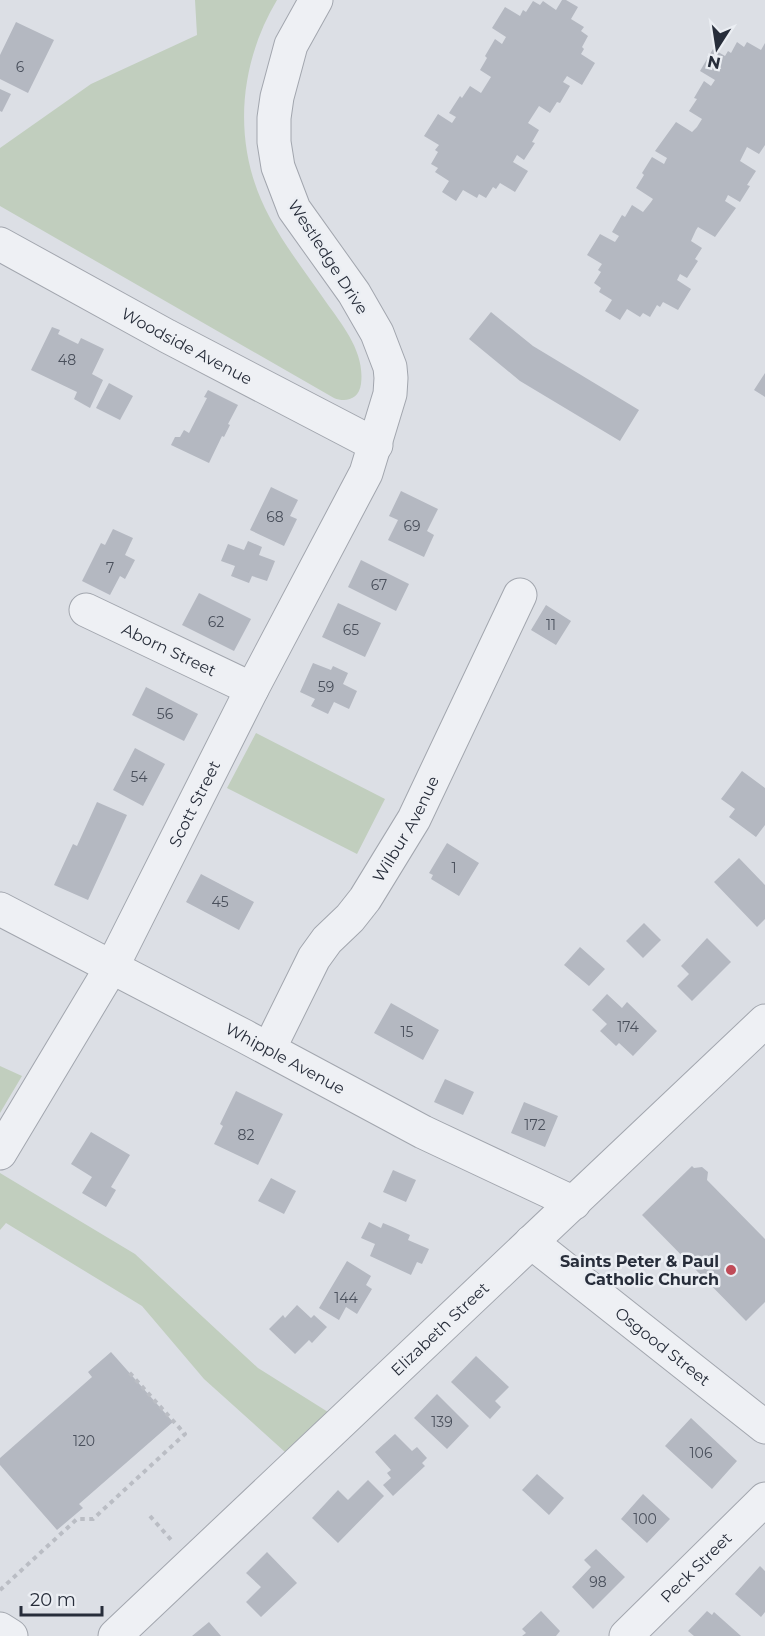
<svg xmlns="http://www.w3.org/2000/svg" width="765" height="1636" font-family="Montserrat,sans-serif">
<style>
.green{fill:#c1cebe}
.building{fill:#b4b8c1}
.lines{fill:none;stroke-linecap:round;stroke-linejoin:round}
.minor-casing{stroke:#a2a6ae;stroke-width:35}
.path{stroke:#babdc4;stroke-width:4;stroke-dasharray:4.5 4.5;stroke-linecap:butt}
.minor{stroke:#eef0f4;stroke-width:33}
.poi-dot{fill:#c04b58;stroke:#ebeef3;stroke-width:2}
.labels{text-anchor:middle;dominant-baseline:central;stroke-width:5;stroke-linejoin:round;paint-order:stroke}
.number-label{font-size:14px;fill:#4a505c}
.street-label{font-size:16px;fill:#272d3a;stroke:#ebeef3}
.poi-label{font-size:16px;font-weight:bold;fill:#272d3a;stroke:#ebeef3;text-anchor:end}
</style>
<rect width="100%" height="100%" fill="#dcdfe5"/>
<path class="green" d="M195,0H277C237,67 232,149 270,218C286,248 307,274 326,302C343,326 365,352 361,384C359,399 346,403 334,398L0,206V148L91,84L197,35Z
M256,733L385,799L357,854L227,788Z
M0,1066L22,1076L0,1113Z
M0,1173L135,1254L258,1368L328,1412L285,1452L204,1379L142,1306L6,1223L0,1230Z"/>
<path class="building" d="M562,0H566L578,7L571,19L584,27L581,31L588,36L582,47L584,49L581,54L595,63L582,85L567,76L563,82L570,86L560,103L557,102L550,113L539,106L528,123L539,130L532,142L535,143L524,160L517,155L513,162L528,171L515,192L500,183L496,189L493,187L486,198L479,194L477,198L463,190L456,201L442,192L449,181L435,172L438,168L431,164L438,152L435,150L439,145L424,136L438,114L452,123L456,117L449,113L460,96L462,98L470,86L481,93L491,77L480,70L487,58L485,56L495,39L502,44L506,37L492,28L505,7L520,16L523,10L526,12L533,1L540,5L543,1L556,10Z
M16,22L54,40L28,93L0,79V55Z
M737,42L744,47L747,42L761,50L765,43V145L759,154L747,147L740,161L756,171L747,185L750,186L740,202L728,195L725,201L736,208L715,237L698,227L696,230L691,241L702,248L695,259L698,261L687,278L680,274L677,280L691,289L678,310L663,302L660,307L657,305L650,317L643,313L640,317L627,309L620,320L605,311L612,300L599,292L601,288L594,283L601,272L598,270L602,264L587,255L600,234L615,242L619,236L612,232L622,215L625,217L632,205L643,212L651,202L653,199L636,188L644,175L642,173L652,157L664,164L667,158L655,151L676,122L692,132L697,127L702,119L689,111L697,99L694,98L704,81L711,86L715,80L700,71L713,49L725,56L728,51L731,53Z
M0,89L11,94L2,112L0,111Z
M491,312L533,346L639,410L620,441L520,381L469,339Z
M52,327L60,330L58,334L78,344L81,338L104,349L92,374L103,380L90,408L74,399L77,392L31,370Z
M765,373V397L754,390Z
M109,383L133,396L120,420L96,408Z
M208,390L238,405L228,424L230,425L224,437L222,436L209,463L171,445L175,437H180L184,430L189,433L207,398L204,397Z
M271,487L298,500L290,516L297,519L284,546L250,530Z
M401,491L438,509L427,531L434,535L424,557L388,540L398,520L389,516Z
M113,529L133,538L125,555L135,560L125,579L120,576L110,595L82,581L101,543L105,545Z
M248,541L262,547L259,555L275,561L267,581L252,576L249,583L231,576L235,566L221,561L228,544L244,550Z
M361,560L409,584L396,611L348,587Z
M199,593L251,619L234,651L182,625Z
M338,603L381,623L365,657L322,637Z
M546,605L571,621L556,645L531,630Z
M313,663L331,670L333,666L348,673L343,684L357,691L349,709L334,702L328,714L311,706L315,699L300,692Z
M146,687L198,714L184,741L132,715Z
M135,748L165,764L143,806L113,790Z
M742,771L765,788V825L756,837L729,817L735,809L721,799Z
M97,802L127,815L88,900L54,885L73,844L77,846Z
M447,843L479,863L459,896L431,879L433,875L429,873Z
M739,858L765,885V919L757,927L714,882Z
M201,874L254,902L239,930L186,902Z
M644,923L661,940L643,958L626,941Z
M707,938L731,962L692,1001L677,986L689,974L681,966Z
M580,947L605,969L589,986L564,965Z
M607,994L622,1008L627,1002L657,1031L633,1056L619,1043L616,1046L600,1031L607,1024L592,1010Z
M391,1003L439,1030L423,1060L374,1033Z
M445,1079L474,1092L463,1115L434,1102Z
M236,1091L283,1114L258,1165L214,1144L223,1126L220,1124Z
M524,1102L558,1116L545,1147L511,1133Z
M91,1132L130,1155L111,1187L116,1190L106,1207L82,1193L92,1177L71,1164Z
M692,1166L694,1168L702,1167L708,1172L707,1180L765,1239V1302L746,1321L642,1215Z
M393,1170L416,1180L406,1202L383,1192Z
M271,1178L296,1191L284,1214L258,1201Z
M369,1222L381,1228L383,1223L395,1228L410,1235L408,1240L429,1249L422,1264L417,1262L411,1275L370,1256L375,1244L361,1238Z
M347,1261L371,1276L366,1285L372,1289L357,1314L346,1307L339,1320L319,1308Z
M297,1305L311,1318L314,1315L327,1327L312,1343L309,1340L295,1354L269,1329L283,1315L285,1318Z
M111,1352L173,1422L79,1504L83,1508L57,1530L0,1465V1458L92,1377L88,1372Z
M476,1356L509,1387L495,1401L501,1407L490,1419L451,1382Z
M437,1394L469,1426L447,1449L414,1418Z
M691,1418L737,1461L712,1489L665,1446Z
M395,1434L412,1451L417,1447L427,1458L422,1463L425,1466L393,1496L383,1485L391,1478L387,1473L391,1470L375,1452Z
M537,1474L564,1498L549,1515L522,1490Z
M368,1480L384,1496L338,1543L312,1518L338,1490L348,1500Z
M643,1494L670,1519L647,1543L621,1519Z
M596,1549L625,1577L593,1609L572,1587L591,1567L584,1560Z
M267,1552L297,1583L261,1617L246,1602L261,1587L246,1573Z
M760,1566L765,1571V1612L761,1617L735,1594Z
M541,1611L560,1631L556,1636H522L526,1633L522,1629Z
M707,1611L712,1615L714,1612L741,1636H694L688,1631Z
M209,1622L221,1636H192Z"/>
<g class="lines">
<defs>
<g id="minor">
<path id="s1" d="M0,244L167,336L376,445"/>
<path id="s2" d="M86,610L252,689"/>
<path id="s3" d="M0,909L244,1036L423,1132L574,1203"/>
<path id="s4" d="M269,1049L314,958L327,940L350,918L365,899L414,819L520,595"/>
<path id="s5" d="M0,1153L114,963L252,689L366,473L390,394L391,378L390,367L377,333L354,293L294,209L278,167L274,142V118L277,97L291,45L316,0"/>
<path id="s6" d="M531,1242L765,1427"/>
<path d="M0,1629L11,1636"/>
<path id="s7" d="M115,1636L765,1021"/>
<path id="s8" d="M626,1636L765,1499"/>
</g>
</defs>
<use href="#minor" class="minor-casing"/>
<path class="path" d="M150,1516L173,1542
M0,1590L77,1519H93L185,1434L127,1370"/>
<use href="#minor" class="minor"/>
</g>
<circle class="poi-dot" cx="731" cy="1270" r="6"/>
<g class="labels">
<g class="number-label">
<text x="20" y="67">6</text>
<text x="67" y="360">48</text>
<text x="275" y="517">68</text>
<text x="412" y="526">69</text>
<text x="110" y="568">7</text>
<text x="379" y="585">67</text>
<text x="216" y="622">62</text>
<text x="551" y="625">11</text>
<text x="351" y="630">65</text>
<text x="326" y="687">59</text>
<text x="165" y="714">56</text>
<text x="139" y="777">54</text>
<text x="454" y="868">1</text>
<text x="220" y="902">45</text>
<text x="628" y="1027">174</text>
<text x="407" y="1032">15</text>
<text x="535" y="1125">172</text>
<text x="246" y="1135">82</text>
<text x="346" y="1298">144</text>
<text x="442" y="1422">139</text>
<text x="84" y="1441">120</text>
<text x="701" y="1453">106</text>
<text x="645" y="1519">100</text>
<text x="598" y="1582">98</text>
</g>
<g class="street-label">
<text transform="translate(328 257) rotate(57)">Westledge Drive</text>
<text stroke="none"><textPath href="#s1" startOffset="213">Woodside Avenue</textPath></text>
<text stroke="none"><textPath href="#s2" startOffset="92">Aborn Street</textPath></text>
<text stroke="none"><textPath href="#s5" startOffset="400">Scott Street</textPath></text>
<text stroke="none"><textPath href="#s4" startOffset="261">Wilbur Avenue</textPath></text>
<text stroke="none"><textPath href="#s3" startOffset="322">Whipple Avenue</textPath></text>
<text stroke="none"><textPath href="#s7" startOffset="447">Elizabeth Street</textPath></text>
<text stroke="none"><textPath href="#s6" startOffset="168">Osgood Street</textPath></text>
<text stroke="none"><textPath href="#s8" startOffset="98">Peck Street</textPath></text>
</g>
<g class="poi-label">
<text x="719" y="1261">Saints Peter &amp; Paul<tspan x="719" dy="18">Catholic Church</tspan></text>
</g>
</g>
<g transform="translate(717 48) rotate(192)" stroke="#ebeef3" stroke-width="4.5" paint-order="stroke">
<path d="M0-4.5L10 22L0 15L-10 22Z" fill="#272d3a"/>
<text y="-9" font-size="16" font-weight="bold" text-anchor="middle" fill="#272d3a">N</text>
</g>
<path d="M21 1606v9h81v-9" fill="none" stroke="#272d3a" stroke-width="3"/>
<text x="30" y="1606" font-size="18" fill="#272d3a" stroke="#ebeef3" stroke-width="4.5" paint-order="stroke">20 m</text>
</svg>
